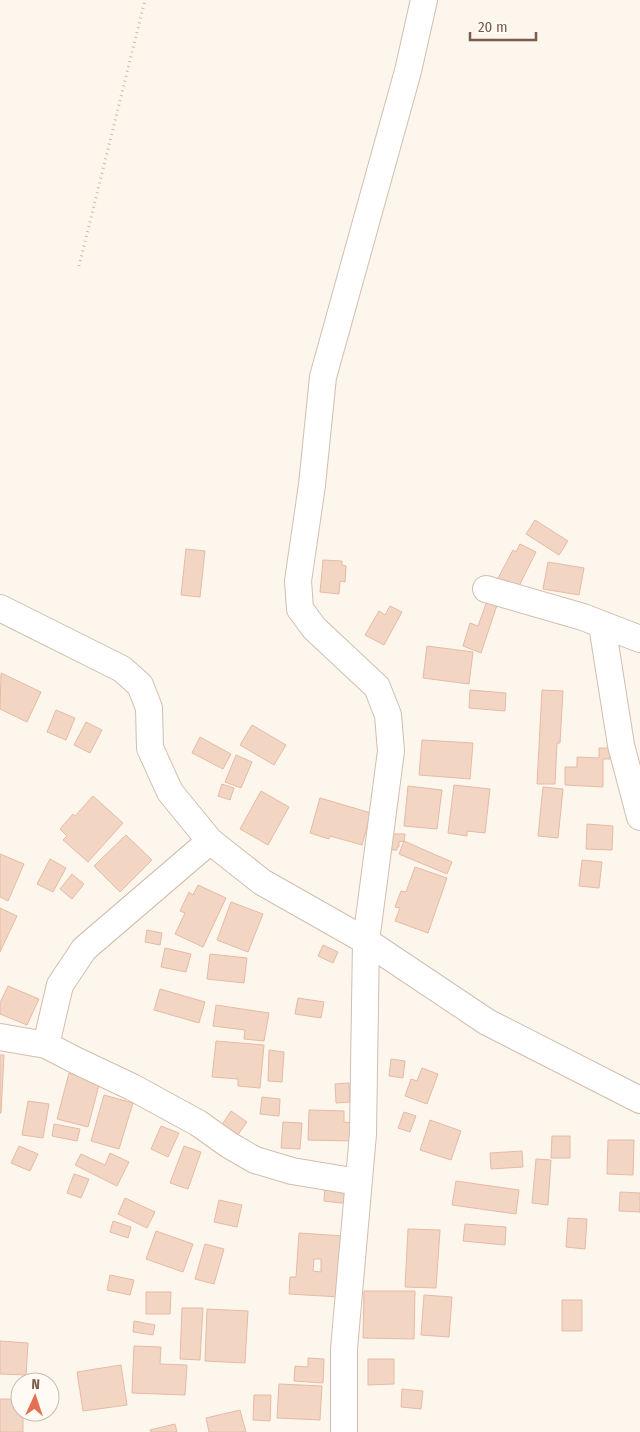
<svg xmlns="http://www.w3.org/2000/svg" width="640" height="1432" font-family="'Fira Sans Condensed',sans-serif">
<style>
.building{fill:#f3d5c3;stroke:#e6bba3;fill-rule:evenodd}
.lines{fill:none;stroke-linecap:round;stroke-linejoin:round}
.minor-casing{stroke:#d1beb0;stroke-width:28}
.path{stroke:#d9b8a5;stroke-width:3;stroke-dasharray:1 4;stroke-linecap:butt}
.minor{stroke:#fff;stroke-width:26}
</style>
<rect width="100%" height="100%" fill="#fdf6ec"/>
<path class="building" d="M535,520L568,541L559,555L526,534Z
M520,544L536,552L517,590L497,580L513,550L516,552Z
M186,549L205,551L200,597L181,595Z
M323,560L342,561V565L346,566L345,582L340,581L339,594L320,592Z
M548,562L584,568L579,595L543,589Z
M487,601L497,605L481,653L463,646L470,623L478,626Z
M390,606L402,612L384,645L365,635L379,611L385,615Z
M427,646L473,652L469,684L423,678Z
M1,673L41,692L27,722L0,709Z
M470,690L506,693L505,711L469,708Z
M542,690L563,691L560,743H557L555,784H537Z
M56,710L75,718L66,740L47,732Z
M86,722L102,730L90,753L74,745Z
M252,725L286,745L274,765L240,745Z
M200,737L231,754L223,769L192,753Z
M422,740L473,743L470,779L419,775Z
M599,748H610V759H603V787L565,785V767H577V757L599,758Z
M236,755L252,762L241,788L225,782Z
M222,784L234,788L230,800L218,796Z
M454,785L490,789L485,833L467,831V836L448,833Z
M408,786L442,790L437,829L404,826Z
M543,787L563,789L558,838L538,836Z
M261,791L289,807L268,845L240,829Z
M93,796L123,823L88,862L63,840L67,836L60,829L73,814L75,816Z
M320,798L371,813L362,845L330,836L329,839L310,833Z
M587,824L613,826L612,850L586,849Z
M392,834H405L404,841L399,842V847H397V850H391Z
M126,835L152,860L120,892L94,866Z
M404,841L452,862L447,874L399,854Z
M0,854L24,864L8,901L0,897Z
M50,859L66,868L53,892L37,884Z
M582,860L602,862L599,888L579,886Z
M415,867L447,878L428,933L395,921L400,908L395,907L401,891L406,892Z
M72,874L84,884L72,899L60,889Z
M198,885L226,898L203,947L175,934L185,913L180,911L189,892L193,895Z
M231,902L263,914L248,952L217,940Z
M0,908L17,916L0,952Z
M147,930L162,933L160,945L145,942Z
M323,945L338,952L333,963L318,956Z
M165,948L191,954L186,972L161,967Z
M210,954L247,958L244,983L207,979Z
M8,986L39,999L27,1025L0,1014V1003Z
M160,989L205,1002L199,1023L154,1010Z
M298,998L324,1002L321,1018L295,1014Z
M216,1005L269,1013L264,1041L244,1039L245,1030L213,1026Z
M216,1041L264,1045L260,1088L238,1086V1079L212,1077Z
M269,1050L284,1052L282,1082L268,1081Z
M0,1055H4L1,1113H0Z
M391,1059L405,1061L403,1078L389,1076Z
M422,1068L438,1074L427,1104L405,1096L411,1079L417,1081Z
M69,1073L100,1081L88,1127L57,1119Z
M349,1083L350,1102L336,1103L335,1084Z
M104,1095L133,1103L119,1149L91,1141Z
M262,1097L280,1099L279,1116L260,1114Z
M28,1101L49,1104L43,1138L22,1135Z
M309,1110L344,1111V1122L352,1123V1141L308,1140Z
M231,1111L247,1122L237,1136L221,1126Z
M404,1112L416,1116L410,1132L398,1128Z
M430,1120L461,1131L451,1160L420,1150Z
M283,1122L302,1123L300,1149L281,1148Z
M54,1124L80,1129L77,1141L52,1136Z
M161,1126L179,1133L168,1157L151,1149Z
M552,1136H570V1158H551Z
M608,1140H634L633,1175L607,1174Z
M19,1146L38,1154L30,1171L11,1163Z
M184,1146L201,1152L188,1189L170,1183Z
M522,1151L523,1167L491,1169L490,1153Z
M110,1153L129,1162L117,1186L75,1165L81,1154L105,1165Z
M536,1159L551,1160L548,1205L532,1203Z
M74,1174L89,1179L81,1198L67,1193Z
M456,1181L519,1190L516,1214L452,1205Z
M325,1186L350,1189L349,1204L324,1201Z
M620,1192L640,1193V1212L619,1211Z
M125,1198L155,1212L147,1228L118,1214Z
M219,1200L242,1205L237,1227L214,1222Z
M568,1218L587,1219L585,1249L566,1247Z
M113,1221L131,1227L128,1238L110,1232Z
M465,1224L506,1227L505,1245L463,1241Z
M408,1229L440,1230L436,1288L405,1287Z
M156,1231L193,1244L183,1272L146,1259Z
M299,1233L344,1236L340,1297L289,1294L290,1277H296ZM314,1259H321V1272L313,1271Z
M205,1244L224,1249L214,1284L195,1279Z
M110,1275L134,1280L130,1295L107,1290Z
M364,1291H415L414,1339L363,1338Z
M146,1292H171L170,1314H146Z
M424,1295L452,1297L449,1337L421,1335Z
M562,1300H582V1331H562Z
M182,1308H203L200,1360L180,1359Z
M207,1309L248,1311L245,1363L205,1361Z
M134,1321L155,1325L153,1335L133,1332Z
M0,1341L28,1343L26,1375L0,1374Z
M134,1346L161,1347L160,1364L187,1365L185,1395L132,1393Z
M308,1358L324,1359L323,1383L294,1381L295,1366L308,1367Z
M368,1359H394V1384L368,1385Z
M121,1365L127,1405L83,1411L77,1372Z
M279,1384L322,1386L320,1420L277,1418Z
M402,1389L423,1391L421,1409L401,1407Z
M254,1395H271L270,1421L253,1420Z
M0,1399H20V1412H23V1432H0Z
M240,1410L246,1432H209L206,1418Z
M175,1424L177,1432H151L150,1430Z"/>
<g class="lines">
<defs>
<path id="minor" d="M486,589L583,617L640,639
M0,608L122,669L140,685L149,708L150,748L170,792L210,841L262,882L366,941L487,1022L640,1100
M602,625L621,745L640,817
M0,1037L46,1045L77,1061L132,1087L198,1123L229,1145L255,1160L292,1171L358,1182
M46,1045L60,985L84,949L210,841
M344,1432V1349L363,1134L366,941L391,751L388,715L377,687L314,628L300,609L298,581L312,485L323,377L408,71L424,0"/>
</defs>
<use href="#minor" class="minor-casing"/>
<path class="path" d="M79,266L145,0"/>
<use href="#minor" class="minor"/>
</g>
<g transform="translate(35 1397) rotate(3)"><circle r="24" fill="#fffaf3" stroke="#cabbb1"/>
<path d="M0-4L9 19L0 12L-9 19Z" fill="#e76f51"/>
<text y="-8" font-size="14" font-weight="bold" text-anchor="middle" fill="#7a5c4d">N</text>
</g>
<path d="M470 32v8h66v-8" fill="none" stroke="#7a5c4d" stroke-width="2.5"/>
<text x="478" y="32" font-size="15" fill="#7a5c4d" stroke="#fffaf3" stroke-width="4" paint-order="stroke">20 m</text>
</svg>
